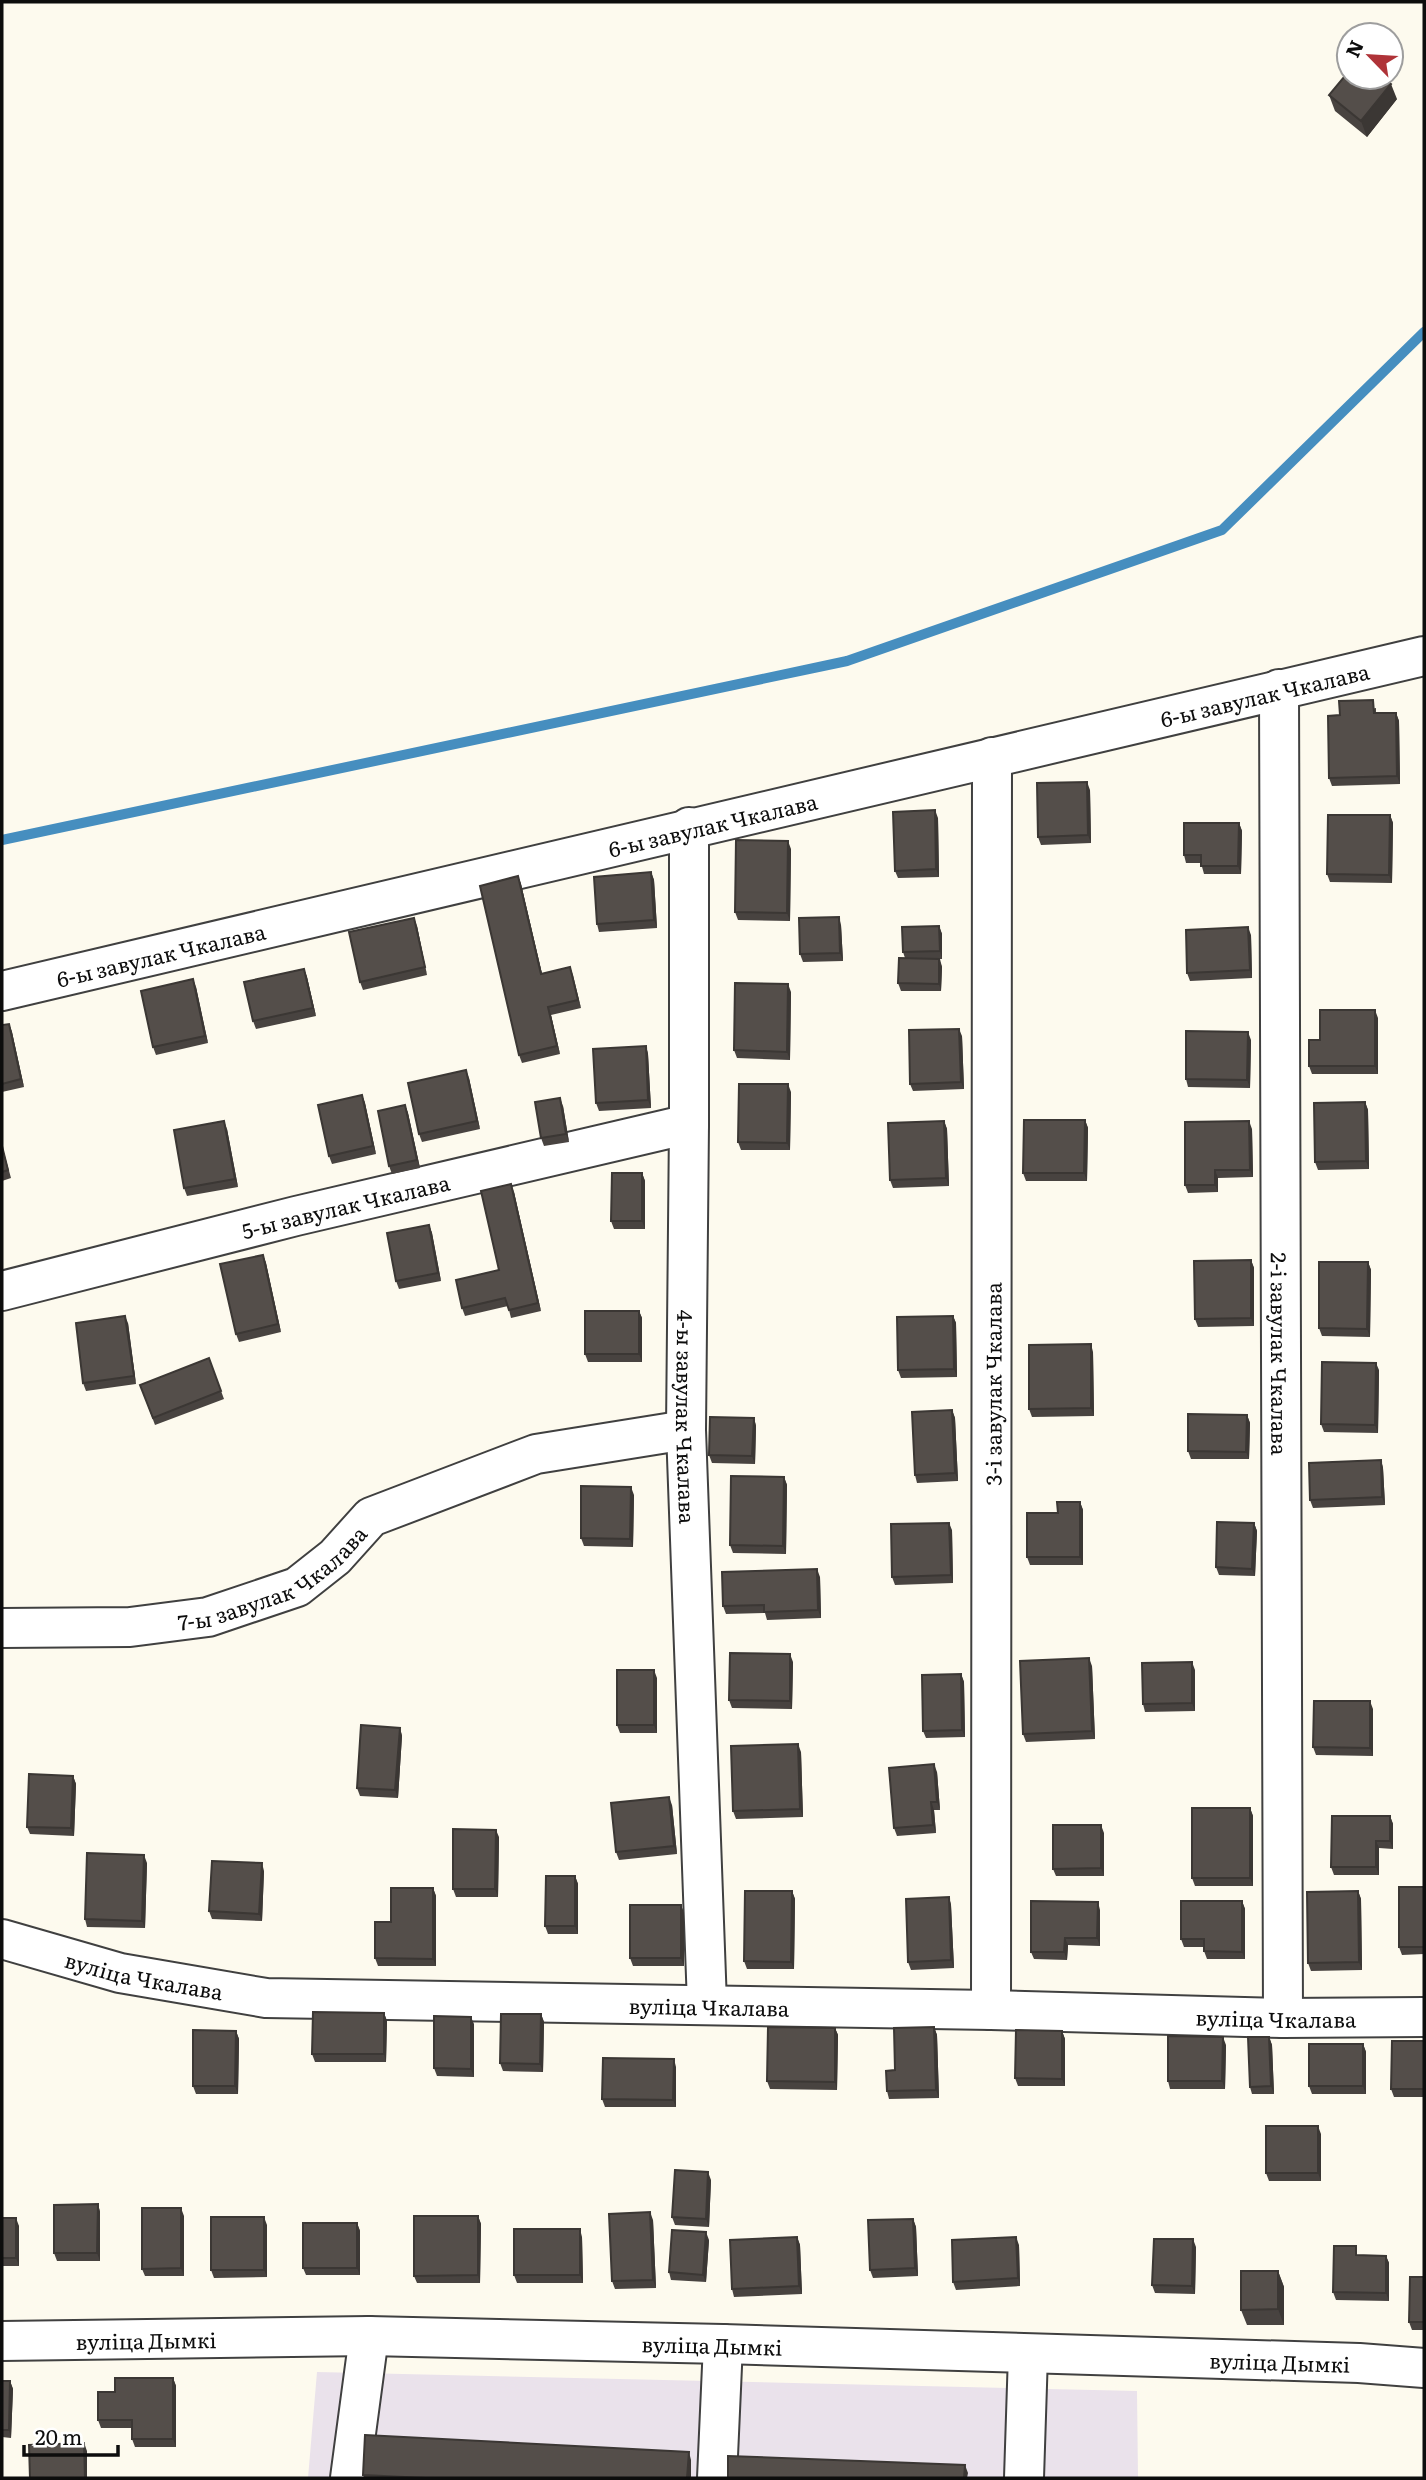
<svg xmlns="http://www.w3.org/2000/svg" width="1426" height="2480" font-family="Literata,serif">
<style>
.industrial{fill:#eae2eb}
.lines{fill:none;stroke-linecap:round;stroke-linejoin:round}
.stream{stroke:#468ebf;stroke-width:10}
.minor-casing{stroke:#404040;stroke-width:42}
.minor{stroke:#fff;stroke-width:38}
.wall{fill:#484340}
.shaded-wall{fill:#3b3734}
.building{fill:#544e4a;stroke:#3b3734;stroke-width:2}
.labels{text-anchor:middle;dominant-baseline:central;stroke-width:7;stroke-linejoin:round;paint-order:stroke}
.street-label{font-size:21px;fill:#0d0d0d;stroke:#fff}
</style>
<rect width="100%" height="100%" fill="#fdfaee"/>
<path class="industrial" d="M317,2372L1137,2391L1138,2478H308Z"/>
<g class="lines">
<path class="stream" d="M2,840L847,661L1222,530L1424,332"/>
<defs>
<g id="minor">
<path id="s1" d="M1279,689L1283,2018"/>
<path id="s2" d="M689,827V1124L686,1430L707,2004"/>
<path id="s3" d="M2,991L1424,656"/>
<path id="s4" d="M2,1291L296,1216L689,1124"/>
<path id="s5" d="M2,1628L130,1627L208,1617L297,1587L335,1557L371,1517L536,1454L686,1430"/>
<path id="s6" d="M2,1939L120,1973L266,1998L991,2010L1283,2018L1424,2017"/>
<path id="s7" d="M991,2010L992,757"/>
<path id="s8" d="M2,2341L369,2336L723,2344L1359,2363L1424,2368"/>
<path d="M350,2478L369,2336"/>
<path d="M717,2478L723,2344"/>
<path d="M1024,2478L1028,2354"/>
</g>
</defs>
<use href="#minor" class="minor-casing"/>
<use href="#minor" class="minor"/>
</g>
<path class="wall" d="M1329,95L1397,99L1367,137L1335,111Z
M1376,708V713H1396L1399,721L1400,784L1332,786L1329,778L1340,715Z
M1090,790L1091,843L1041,845L1038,837Z
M1390,815L1393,823L1392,883L1330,882L1327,874Z
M938,818L939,877L898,878L895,871Z
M1239,823L1242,831L1241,874H1204L1201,863H1186L1184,855Z
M791,849L790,921L738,920L735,912Z
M651,872L654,880L657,928L599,932L597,924Z
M518,876L521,884L542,974L570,967L581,1008L551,1015L560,1054L522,1063L519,1055Z
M841,925L843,961L803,962L800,954Z
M417,926L427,975L363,990L360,982Z
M939,926L942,934V959H940L942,967L941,991H901L898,983L905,958L903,952Z
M1251,935L1252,978L1190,981L1187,973Z
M304,969L307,977L316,1016L256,1029L253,1021Z
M196,987L208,1043L156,1055L153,1047Z
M791,992L790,1060L737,1058L734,1050Z
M1378,1018V1074H1312L1309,1066L1320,1040Z
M9,1024L12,1032L24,1087L2,1092V1025Z
M962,1036L964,1089L913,1091L910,1084Z
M1251,1040L1250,1088L1188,1087L1186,1079Z
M646,1046L648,1054L651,1108L599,1111L596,1103Z
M469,1078L480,1129L422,1142L419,1134Z
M791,1092L790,1150H741L738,1142Z
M362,1095L365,1103L376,1154L332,1164L329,1156Z
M1365,1102L1368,1110L1369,1169L1318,1170L1315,1162Z
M405,1105L408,1113L420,1168L392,1174L389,1166Z
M563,1106L569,1142L544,1146L541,1138Z
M1085,1120L1088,1128L1087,1181H1026L1023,1173Z
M944,1121L947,1129L949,1186L893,1188L890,1180Z
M227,1129L238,1187L187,1196L184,1188Z
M1252,1129L1253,1177L1218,1178V1192L1188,1193L1185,1185Z
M2,1145L11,1178L2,1181Z
M642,1173L645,1181V1229H614L611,1221Z
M514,1192L541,1311L511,1318L508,1306L465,1316L462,1308L499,1270Z
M429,1225L432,1233L441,1281L399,1289L396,1281Z
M263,1255L266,1263L281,1332L239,1342L236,1334Z
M1251,1260L1254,1268V1326L1198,1327L1195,1319Z
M1368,1262L1371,1270L1370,1337L1322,1336L1319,1328Z
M639,1311L642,1318V1362H588L585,1354Z
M953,1316L956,1323L957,1377L901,1378L898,1370Z
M128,1323L136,1384L86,1391L83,1383Z
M1093,1352L1094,1416L1032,1417L1029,1409Z
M209,1358L224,1399L155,1425L140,1385Z
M1379,1370L1378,1433L1324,1432L1321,1424Z
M952,1410L955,1418L958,1481L917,1483L915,1475Z
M1247,1415L1250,1423L1249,1459H1191L1188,1451Z
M754,1418L756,1426L755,1464L712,1463L709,1455Z
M1381,1460L1383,1468L1385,1505L1313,1508L1310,1500Z
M784,1477L787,1485L786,1554L733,1553L730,1545Z
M634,1495L633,1547L584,1546L581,1538Z
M1080,1502L1083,1510V1565H1030L1027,1557L1058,1513Z
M1254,1523L1257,1531L1255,1576L1219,1575L1216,1567Z
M952,1530L953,1583L895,1585L892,1577Z
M820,1577L821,1618L767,1620L765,1613L726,1614L723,1606Z
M793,1662L792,1709L732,1708L729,1700Z
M1092,1666L1095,1739L1026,1742L1023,1734Z
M1195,1670V1711L1145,1712L1143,1704Z
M961,1674L964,1682L965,1737L926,1738L923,1731Z
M657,1678V1733H620L617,1725Z
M1373,1709V1756L1316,1755L1313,1747Z
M400,1728L402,1736L398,1798L360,1796L357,1788Z
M801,1752L803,1817L736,1819L733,1811Z
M937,1772L940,1810H934L936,1833L897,1836L894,1828Z
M73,1776L76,1784L74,1836L30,1834L27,1827Z
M672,1805L677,1854L619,1860L616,1852Z
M1250,1808L1253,1816V1886H1195L1192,1878Z
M1390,1816L1393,1824V1849L1379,1848V1875H1334L1331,1867Z
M1104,1833V1876H1056L1053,1869Z
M499,1837L498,1897H456L453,1889Z
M147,1863L145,1928L87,1927L85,1919Z
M264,1871L262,1921L212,1919L209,1911Z
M575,1876L578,1884V1934H548L545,1926Z
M1424,1887V1954L1402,1955L1399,1947Z
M433,1888L436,1896V1966H378L375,1958L391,1922Z
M792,1891L795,1899L794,1969H747L744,1961Z
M1358,1891L1361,1899L1362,1970L1311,1971L1308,1963Z
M949,1897L951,1905L954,1968L911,1970L908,1962Z
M1242,1901L1245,1909V1959H1207L1204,1951V1947H1184L1181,1939Z
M681,1905L684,1913V1966H633L630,1958Z
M1100,1910V1946L1068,1945L1067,1960L1034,1959L1031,1952Z
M384,2013L387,2021L386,2062H315L312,2054Z
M541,2014L544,2022L543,2072L503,2071L500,2063Z
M474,2024V2077L437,2076L434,2068Z
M934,2027L937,2035L939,2098L889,2099L887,2091L895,2070Z
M835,2028L838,2035L837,2090L770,2089L767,2081Z
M236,2031L239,2039L238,2094H196L193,2086Z
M1062,2031L1065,2039V2086H1018L1015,2078Z
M1269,2037L1272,2045L1274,2094H1252L1250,2087Z
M1424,2041V2097H1394L1391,2089Z
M1363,2044L1366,2052V2094H1312L1309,2086Z
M1226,2045L1225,2089H1170L1168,2081Z
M676,2067V2107H605L602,2099Z
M1321,2134V2181H1269L1266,2173Z
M711,2180L709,2227L675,2225L672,2217Z
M98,2204L100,2212V2261H57L54,2253Z
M184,2216V2276H145L142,2269Z
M478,2216L481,2224L480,2283H417L414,2276Z
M2,2218L19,2226V2266H2Z
M913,2219L916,2227L918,2276L873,2278L870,2270Z
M653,2220L656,2288L615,2289L612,2281Z
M357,2223L360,2231V2275H306L303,2268Z
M267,2225V2277L214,2278L211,2270Z
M582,2237L583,2283H517L514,2275Z
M797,2237L800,2245L802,2294L734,2297L732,2289Z
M709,2240L706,2282L671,2280L669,2272Z
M1019,2245L1020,2286L956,2290L953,2282Z
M1196,2247L1195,2294L1155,2293L1152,2285Z
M1359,2255L1386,2256L1389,2263V2301L1336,2300L1333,2292Z
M1278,2271L1284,2287V2325H1247L1241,2310Z
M1424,2277V2330H1412L1409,2322Z
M173,2378L176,2386V2447H135L132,2439V2428H101L98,2420L115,2392Z
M2,2381H10L13,2389L11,2438L2,2437Z
M691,2460V2478H364L363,2475Z"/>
<path class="shaded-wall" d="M1391,84L1397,99L1367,137L1361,121Z
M1396,713L1399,721L1400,784L1397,776Z
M1087,782L1090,790L1091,843L1088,835Z
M935,810L938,818L939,877L936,869Z
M1390,815L1393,823L1392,883L1389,875Z
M1239,823L1242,831L1241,874L1238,866Z
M788,841L791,849L790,921L787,913Z
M651,872L654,880L657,928L654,920Z
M518,876L521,884L544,982L541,974Z
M839,917L841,925L843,961L840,953Z
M414,918L417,926L427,975L425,967Z
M939,926L942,934V959L940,951Z
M1248,927L1251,935L1252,978L1250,970Z
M939,959L942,967L941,991L939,984Z
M570,967L573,975L581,1008L578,1000Z
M304,969L307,977L316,1016L313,1008Z
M193,979L196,987L208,1043L205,1036Z
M788,984L791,992L790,1060L787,1052Z
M548,1007L551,1015L560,1054L557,1046Z
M1375,1010L1378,1018V1074L1375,1066Z
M9,1024L12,1032L24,1087L21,1079Z
M959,1029L962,1036L964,1089L961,1082Z
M1248,1032L1251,1040L1250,1088L1247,1080Z
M646,1046L648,1054L651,1108L648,1100Z
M466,1070L469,1078L480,1129L477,1121Z
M788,1084L791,1092L790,1150L787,1143Z
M362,1095L365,1103L376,1154L373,1146Z
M560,1098L563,1106L569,1142L566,1134Z
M1365,1102L1368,1110L1369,1169L1366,1161Z
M405,1105L408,1113L420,1168L417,1160Z
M1085,1120L1088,1128L1087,1181L1084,1173Z
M224,1121L227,1129L238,1187L235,1179Z
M944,1121L947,1129L949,1186L946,1178Z
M1249,1121L1252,1129L1253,1177L1250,1170Z
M1215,1170L1218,1178V1192L1215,1185Z
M642,1173L645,1181V1229L642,1221Z
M511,1184L514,1192L541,1311L538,1303Z
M429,1225L432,1233L441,1281L438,1273Z
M263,1255L266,1263L281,1332L278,1324Z
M1251,1260L1254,1268V1326L1251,1318Z
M1368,1262L1371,1270L1370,1337L1367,1329Z
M639,1311L642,1318V1362L639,1354Z
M125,1316L128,1323L136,1384L134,1376Z
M953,1316L956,1323L957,1377L954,1369Z
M1091,1344L1093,1352L1094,1416L1091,1408Z
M1376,1363L1379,1370L1378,1433L1375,1425Z
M952,1410L955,1418L958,1481L955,1473Z
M1247,1415L1250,1423L1249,1459L1246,1452Z
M754,1418L756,1426L755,1464L752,1456Z
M1381,1460L1383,1468L1385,1505L1382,1497Z
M784,1477L787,1485L786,1554L783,1546Z
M631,1487L634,1495L633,1547L630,1539Z
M1080,1502L1083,1510V1565L1080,1557Z
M949,1523L952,1530L953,1583L951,1575Z
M1254,1523L1257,1531L1255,1576L1252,1569Z
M817,1569L820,1577L821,1618L818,1610Z
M790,1654L793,1662L792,1709L790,1701Z
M1089,1658L1092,1666L1095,1739L1092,1731Z
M1192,1662L1195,1670V1711L1192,1703Z
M654,1670L657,1678V1733L654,1725Z
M961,1674L964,1682L965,1737L962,1730Z
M1370,1701L1373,1709V1756L1370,1748Z
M400,1728L402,1736L398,1798L395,1790Z
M798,1744L801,1752L803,1817L800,1809Z
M934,1764L937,1772L940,1810L937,1802Z
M73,1776L76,1784L74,1836L71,1828Z
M669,1797L672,1805L677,1854L674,1846Z
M931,1802L934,1810L936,1833L933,1825Z
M1250,1808L1253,1816V1886L1250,1878Z
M1390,1816L1393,1824V1849L1390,1841Z
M1101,1825L1104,1833V1876L1101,1868Z
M496,1830L499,1837L498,1897L495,1889Z
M1376,1841L1379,1848V1875L1376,1867Z
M144,1855L147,1863L145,1928L142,1921Z
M262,1863L264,1871L262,1921L259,1914Z
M575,1876L578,1884V1934L575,1926Z
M433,1888L436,1896V1966L433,1959Z
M792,1891L795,1899L794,1969L791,1962Z
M1358,1891L1361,1899L1362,1970L1359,1962Z
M949,1897L951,1905L954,1968L951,1960Z
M1242,1901L1245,1909V1959L1242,1952Z
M1098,1902L1100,1910V1946L1097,1938Z
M681,1905L684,1913V1966L681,1958Z
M1065,1938L1068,1945L1067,1960L1064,1952Z
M384,2013L387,2021L386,2062L384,2054Z
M541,2014L544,2022L543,2072L540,2064Z
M471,2017L474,2024V2077L471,2069Z
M934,2027L937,2035L939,2098L936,2090Z
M835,2028L838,2035L837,2090L835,2082Z
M236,2031L239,2039L238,2094L235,2086Z
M1062,2031L1065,2039V2086L1062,2079Z
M1223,2037L1226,2045L1225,2089L1222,2081Z
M1269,2037L1272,2045L1274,2094L1271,2086Z
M1363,2044L1366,2052V2094L1363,2086Z
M674,2059L676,2067V2107L673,2100Z
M2,2061L3,2064L2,2116Z
M1318,2126L1321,2134V2181L1318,2173Z
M708,2172L711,2180L709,2227L706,2219Z
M98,2204L100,2212V2261L97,2253Z
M181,2208L184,2216V2276L181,2268Z
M650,2212L653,2220L656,2288L653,2280Z
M478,2216L481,2224L480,2283L478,2275Z
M264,2217L267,2225V2277L264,2270Z
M16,2218L19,2226V2266L16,2258Z
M913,2219L916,2227L918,2276L915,2268Z
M357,2223L360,2231V2275L357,2268Z
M580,2229L582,2237L583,2283L580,2275Z
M706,2232L709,2240L706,2282L703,2275Z
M797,2237L800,2245L802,2294L799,2286Z
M1016,2237L1019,2245L1020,2286L1018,2278Z
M1193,2239L1196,2247L1195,2294L1192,2286Z
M1386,2256L1389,2263V2301L1386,2293Z
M1278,2271L1284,2287V2325L1278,2309Z
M173,2378L176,2386V2447L173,2439Z
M10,2381L13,2389L11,2438L9,2430Z
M84,2443L87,2451V2478H85Z
M689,2452L691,2460V2478H687Z
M965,2465L968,2473L967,2478H964Z"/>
<path class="building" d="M1349,71V77H1383L1391,84L1361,121L1329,95Z
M1373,700L1374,713H1396L1397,776L1329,778L1328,716L1340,715L1339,701Z
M1087,782L1088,835L1038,837L1037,783Z
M935,810L936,869L895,871L893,812Z
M1328,815H1390L1389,875L1327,874Z
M1184,823H1239L1238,866H1201V855H1184Z
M736,840L788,841L787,913L735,912Z
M651,872L654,920L597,924L594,877Z
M518,876L541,974L570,967L578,1000L548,1007L557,1046L519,1055L480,886Z
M839,917L840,953L800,954L799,918Z
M414,918L425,967L360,982L349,932Z
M939,926L940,951L903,952L902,927Z
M1248,927L1250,970L1187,973L1186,930Z
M899,958L939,959V984L898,983Z
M304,969L313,1008L253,1021L244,982Z
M193,979L205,1036L153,1047L141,991Z
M735,983L788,984L787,1052L734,1050Z
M1320,1010H1375V1066H1309V1040H1320Z
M9,1024L21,1079L2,1084V1025Z
M959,1029L961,1082L910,1084L909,1030Z
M1186,1031L1248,1032L1247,1080L1186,1079Z
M646,1046L648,1100L596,1103L593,1049Z
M466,1070L477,1121L419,1134L408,1083Z
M739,1084H788L787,1143L738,1142Z
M362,1095L373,1146L329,1156L318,1105Z
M560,1098L566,1134L541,1138L535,1102Z
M1365,1102L1366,1161L1315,1162L1314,1103Z
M405,1105L417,1160L389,1166L378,1111Z
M1024,1120H1085L1084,1173H1023Z
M224,1121L235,1179L184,1188L174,1130Z
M944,1121L946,1178L890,1180L888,1123Z
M1249,1121L1250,1170H1215V1185H1185V1122Z
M2,1146L8,1170L2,1172Z
M612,1173H642V1221H611Z
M511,1184L538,1303L509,1310L505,1298L462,1308L456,1280L499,1270L481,1191Z
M429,1225L438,1273L396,1281L387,1233Z
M263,1255L278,1324L236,1334L220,1264Z
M1251,1260V1318L1195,1319L1194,1261Z
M1319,1262H1368L1367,1329L1319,1328Z
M585,1311H639V1354H585Z
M125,1316L134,1376L83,1383L76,1323Z
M953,1316L954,1369L898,1370L897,1317Z
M1091,1344V1408L1029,1409V1345Z
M209,1358L221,1391L153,1418L140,1385Z
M1322,1362L1376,1363L1375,1425L1321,1424Z
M952,1410L955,1473L915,1475L912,1412Z
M1188,1414L1247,1415L1246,1452L1188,1451Z
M710,1417L754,1418L752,1456L709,1455Z
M1381,1460L1382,1497L1310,1500L1309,1463Z
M731,1476L784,1477L783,1546L730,1545Z
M581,1486L631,1487L630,1539L581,1538Z
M1057,1502H1080V1557H1027V1513H1058Z
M1217,1522L1254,1523L1252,1569L1216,1567Z
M949,1523L951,1575L892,1577L891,1524Z
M817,1569L818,1610L764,1612V1605L723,1606L722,1572Z
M730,1653L790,1654V1701L729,1700Z
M1089,1658L1092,1731L1023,1734L1020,1661Z
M1192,1662V1703L1143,1704L1142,1663Z
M617,1670H654V1725H617Z
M961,1674L962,1730L923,1731L922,1675Z
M1314,1701H1370V1748L1313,1747Z
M361,1725L400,1728L395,1790L357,1788Z
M798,1744L800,1809L733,1811L731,1746Z
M934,1764L937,1802H931L933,1825L894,1828L889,1768Z
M29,1774L73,1776L71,1828L27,1827Z
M669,1797L674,1846L616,1852L611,1803Z
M1192,1808H1250V1878H1192Z
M1332,1816H1390V1841H1376V1867H1331Z
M1053,1825H1101V1868L1053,1869Z
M453,1829L496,1830L495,1889H453Z
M87,1853L144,1855L142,1921L85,1919Z
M212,1861L262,1863L259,1914L209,1911Z
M546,1876H575V1926H545Z
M1399,1887H1424V1947H1399Z
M391,1888H433V1959L375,1958V1922H391Z
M745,1891H792L791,1962L744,1961Z
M1358,1891L1359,1962L1308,1963L1307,1892Z
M949,1897L951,1960L908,1962L906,1899Z
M1031,1901L1098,1902L1097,1938H1065L1064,1952H1031Z
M1181,1901H1242V1952L1204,1951V1939H1181Z
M630,1905H681V1958H630Z
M313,2012L384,2013V2054H312Z
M501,2014H541L540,2064L500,2063Z
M434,2016L471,2017V2069L434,2068Z
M768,2027L835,2028V2082L767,2081Z
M934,2027L936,2090L887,2091L886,2071L895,2070L894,2028Z
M193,2030L236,2031L235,2086H193Z
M1016,2030L1062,2031V2079L1015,2078Z
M1168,2036L1223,2037L1222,2081H1168Z
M1248,2037H1269L1271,2086L1250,2087Z
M1392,2041H1424V2089H1391Z
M1309,2044H1363V2086H1309Z
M603,2058L674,2059L673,2100L602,2099Z
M1266,2126H1318V2173H1266Z
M675,2170L708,2172L706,2219L672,2217Z
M98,2204L97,2253H54V2205Z
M142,2208H181V2268L142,2269Z
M650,2212L653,2280L612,2281L609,2214Z
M414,2216H478V2275L414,2276Z
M211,2217H264V2270H211Z
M2,2218H16V2258H2Z
M913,2219L915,2268L870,2270L868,2220Z
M303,2223H357V2268H303Z
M514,2229H580V2275H514Z
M672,2230L706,2232L703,2275L669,2272Z
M797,2237L799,2286L732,2289L730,2240Z
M1016,2237L1018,2278L953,2282L952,2240Z
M1154,2239H1193L1192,2286L1152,2285Z
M1334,2246H1356V2255L1386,2256V2293L1333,2292Z
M1241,2271H1278V2309L1241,2310Z
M1410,2277H1424V2322H1409Z
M115,2378H173V2439H132V2420H98V2392H115Z
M2,2381H10L9,2430H2Z
M365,2435L689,2452L687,2478H425L363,2475Z
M84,2443L85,2478H30L29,2445Z
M728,2456L965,2465L964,2478H728Z"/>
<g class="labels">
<g class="street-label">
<text stroke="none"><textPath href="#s3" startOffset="1297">6-ы завулак Чкалава</textPath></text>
<text stroke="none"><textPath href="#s3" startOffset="730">6-ы завулак Чкалава</textPath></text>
<text stroke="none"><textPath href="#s3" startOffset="163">6-ы завулак Чкалава</textPath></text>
<text stroke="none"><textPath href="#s4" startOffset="354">5-ы завулак Чкалава</textPath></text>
<text stroke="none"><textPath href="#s1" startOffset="665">2-і завулак Чкалава</textPath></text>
<text stroke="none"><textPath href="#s7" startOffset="626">3-і завулак Чкалава</textPath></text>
<text stroke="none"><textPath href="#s2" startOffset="590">4-ы завулак Чкалава</textPath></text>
<text stroke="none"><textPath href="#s5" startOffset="282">7-ы завулак Чкалава</textPath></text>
<text stroke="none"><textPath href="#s6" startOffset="147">вуліца Чкалава</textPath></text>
<text stroke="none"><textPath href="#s6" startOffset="714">вуліца Чкалава</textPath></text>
<text stroke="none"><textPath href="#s6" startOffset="1281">вуліца Чкалава</textPath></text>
<text stroke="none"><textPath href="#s8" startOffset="144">вуліца Дымкі</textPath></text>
<text stroke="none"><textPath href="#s8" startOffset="710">вуліца Дымкі</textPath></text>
<text stroke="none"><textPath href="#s8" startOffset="1278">вуліца Дымкі</textPath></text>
</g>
</g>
<rect width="1426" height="2480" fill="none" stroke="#0d0d0d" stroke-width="7"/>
<g transform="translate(1370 56) rotate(295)"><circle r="33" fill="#ffffff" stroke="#9e9e9e" stroke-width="2"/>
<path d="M0-5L12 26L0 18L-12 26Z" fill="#af3338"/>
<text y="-10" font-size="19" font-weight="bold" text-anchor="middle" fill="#0d0d0d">N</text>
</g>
<path d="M24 2445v10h94v-10" fill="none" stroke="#0d0d0d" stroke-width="3.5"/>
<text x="35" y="2445" font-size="21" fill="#0d0d0d" stroke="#ffffff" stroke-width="5" paint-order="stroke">20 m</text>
</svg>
